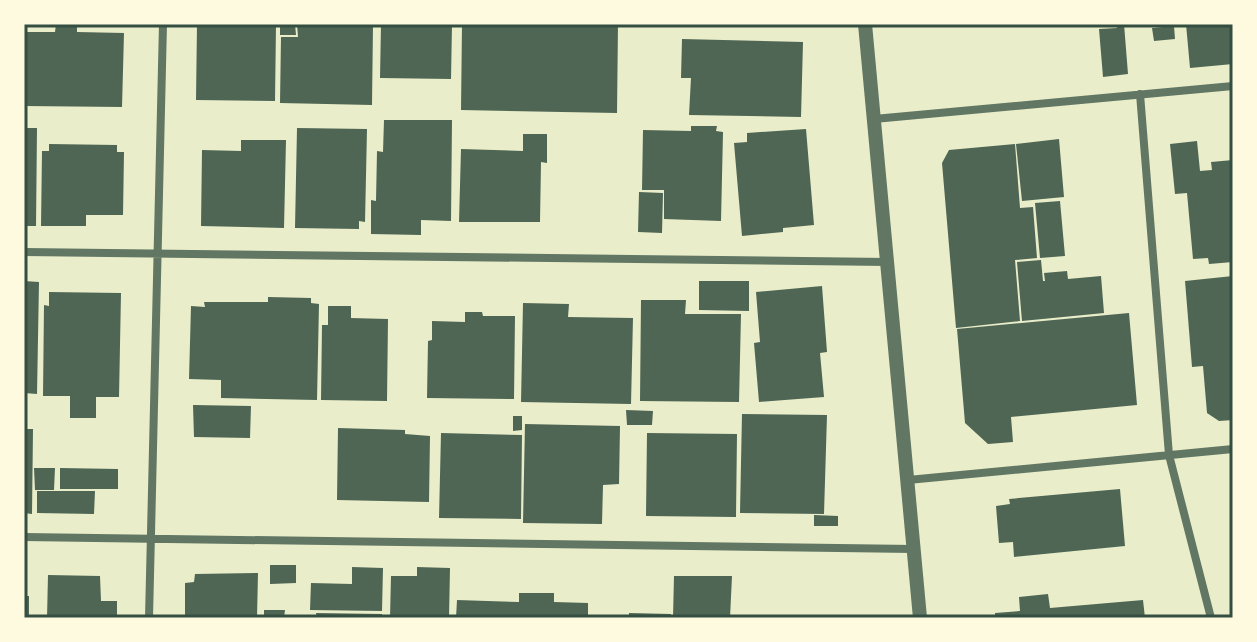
<svg xmlns="http://www.w3.org/2000/svg" width="1257" height="642" font-family="Jost,sans-serif">
<style>
.building{fill:#4f6655}
.lines{fill:none;stroke-linecap:round;stroke-linejoin:round}
.minor{stroke:#617663;stroke-width:8}
.tertiary{stroke:#617663;stroke-width:14}
.neatline{fill:none;stroke:#344e41;stroke-width:3}
</style>
<rect width="100%" height="100%" fill="#e9edc9"/>
<path class="building" d="M56,24H77V32L124,33L122,107L24,106V32H55Z
M197,24H276L275,101L196,100Z
M280,24H295L296,35H280Z
M297,24L373,25L372,105L280,103L281,37H298Z
M381,24H452L451,79L380,78Z
M462,24H618L617,113L461,110Z
M1117,24H1124L1128,74L1103,77L1099,29L1117,28Z
M1186,24H1233V64L1190,68Z
M1174,26L1175,39L1154,41L1152,28Z
M682,39L803,42L801,117L689,115L691,78H681Z
M384,120H452L451,221L421,220V235L371,234V200L376,201L377,151L383,152Z
M691,126H717L716,131L723,132L721,221L664,219V190H642L643,130L691,131Z
M24,128H37L36,226H24Z
M297,128L367,129L365,222L359,221V229L295,228Z
M806,129L814,225L783,228V232L742,236L734,143L747,142V133Z
M523,134H547V163L541,162L540,222H459L461,149L523,151Z
M1059,139L1064,197L1022,201L1016,144Z
M241,140H286L284,228L201,226L202,150L241,151Z
M1197,141L1200,171L1212,170L1211,162L1233,160V262L1209,264L1208,258L1193,259L1187,193L1175,194L1170,144Z
M49,144L117,145V152H124L123,215H86V226H41L42,151H49Z
M1015,144L1020,208L1033,207L1037,258L1015,260L1020,321L956,328L942,163L949,150Z
M639,192L663,193L662,233L638,232Z
M1060,201L1065,256L1040,258L1035,203Z
M1041,260L1043,281H1045L1044,273L1067,271L1068,279L1101,276L1104,313L1022,321L1017,262Z
M1233,276V420L1219,421L1207,413L1203,366L1192,367L1185,281Z
M24,281L39,282L37,394L24,393Z
M699,281H749V311L699,310Z
M822,286L827,352L820,353L824,397L759,402L754,343L760,342L756,292Z
M49,292L121,293L119,397H96V418H70V396H43L44,305L49,306Z
M268,297L311,298V303L319,304L317,400L221,398V380L189,379L191,306L205,307L204,302H268Z
M641,300H686L685,314H741L739,402L640,401Z
M523,303L569,304L568,317L633,318L631,404L521,402Z
M328,306H351V318L388,319L387,401L321,400L322,325H328Z
M465,312H482L483,316H515L514,399L427,398L428,341L432,340V321L465,322Z
M1129,313L1137,405L1011,417L1013,442L988,444L965,423L957,329Z
M193,405L251,406L250,438L194,437Z
M626,410L653,411L652,425H627Z
M742,414L827,415L824,514L740,513Z
M513,416H522V430L513,431Z
M525,424L620,426L619,484L603,485L602,524L523,523Z
M338,428L405,430V434L430,436L429,502L337,500Z
M24,429H33L32,514L24,513Z
M441,433L522,435L521,519L439,518Z
M647,433L737,434L736,517L646,516Z
M34,468H55L54,490H35Z
M60,468L118,469V489H60Z
M1120,489L1125,546L1014,557L1013,542L999,543L996,506L1010,504L1009,499Z
M37,491H95L94,514L37,513Z
M814,515L838,516V526H814Z
M270,565H296V583L270,584Z
M352,567L383,568L382,611L310,610L311,583L352,584Z
M417,567L450,568L449,618H390L391,576H417Z
M258,573L257,618H185V583L194,582L195,574Z
M48,575L100,576L101,601H117V618H47Z
M674,576H732L730,618H673Z
M519,593H554V602L588,603V618H456L457,600L519,602Z
M1048,594L1050,608L1143,600L1145,618H995V613L1020,611L1019,597Z
M24,596H29V618H24Z
M264,610H285L284,618H264Z
M316,613L382,614V618H317Z
M629,613L671,614V618H629Z"/>
<g class="lines">
<path class="minor" d="M1140,94L1169,455L1211,618
M874,119L1233,86
M24,252L888,262
M908,480L1233,449
M24,537L914,549
M149,618L163,24"/>
<path class="tertiary" d="M865,24L920,618"/>
</g>
<rect width="1257" height="642" fill="none" stroke="#fefae0" stroke-width="52"/>
<rect x="26" y="26" width="1205" height="590" class="neatline"/>
</svg>
